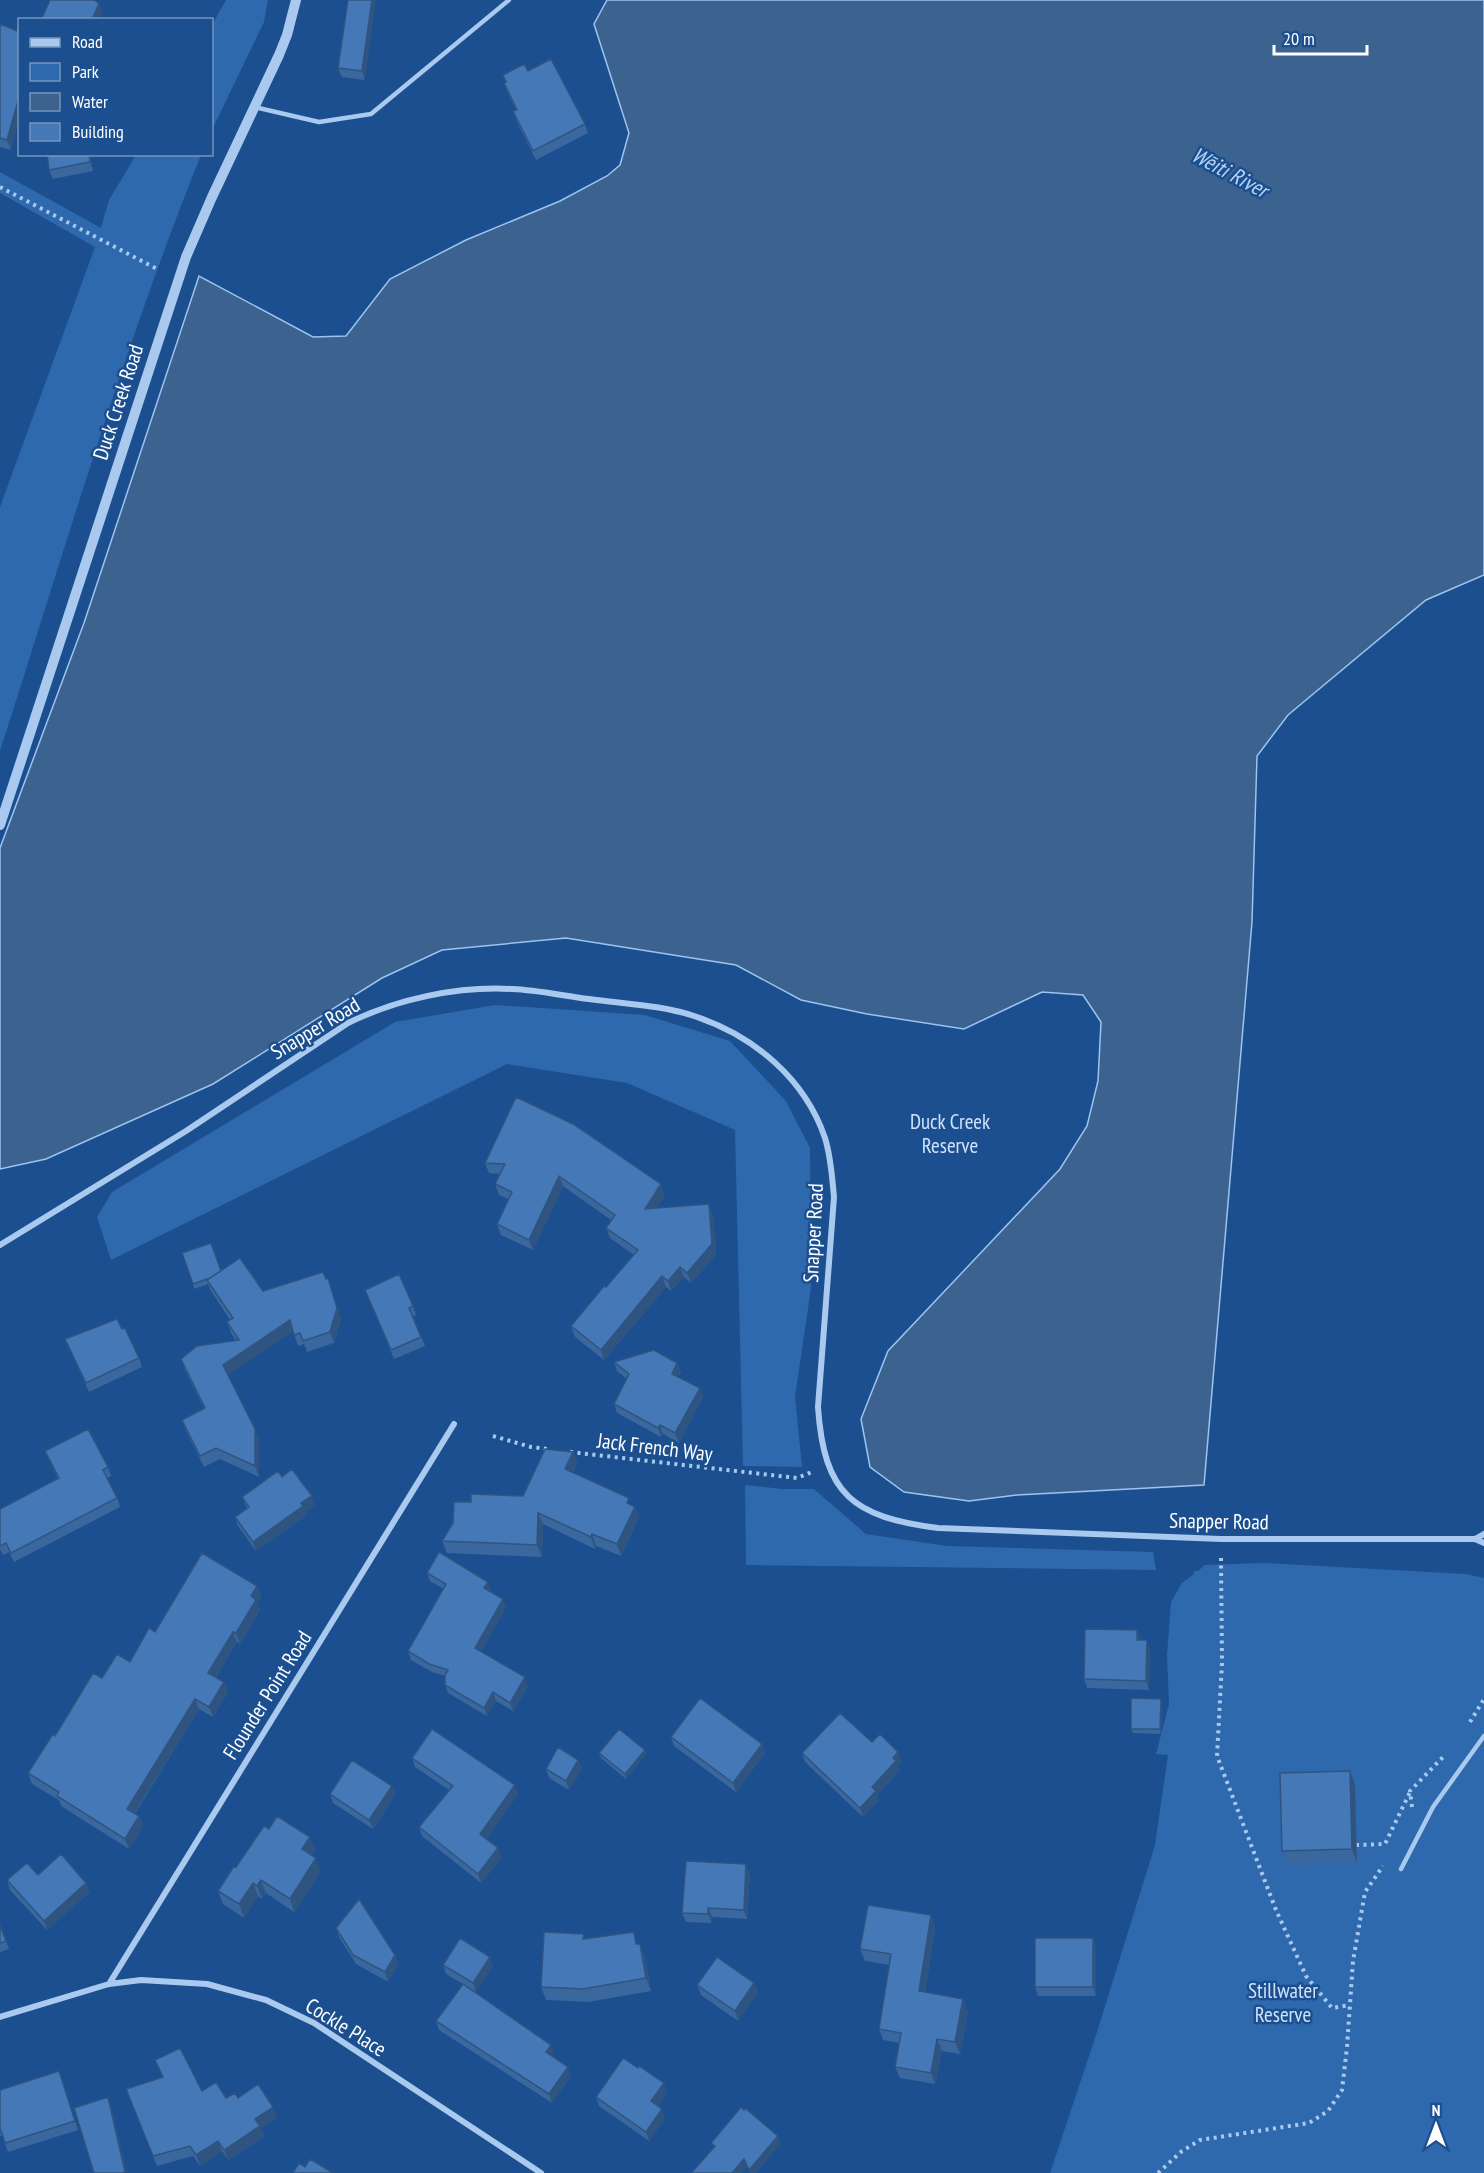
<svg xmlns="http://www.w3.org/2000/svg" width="1484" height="2173" font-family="'PT Sans Narrow',sans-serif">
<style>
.green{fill:#2e69ad}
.water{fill:#3c6290;stroke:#9cc4f0;stroke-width:1.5}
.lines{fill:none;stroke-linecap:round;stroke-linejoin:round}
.path{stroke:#a9c9ee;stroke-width:4;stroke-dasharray:3 4.5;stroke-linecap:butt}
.service{stroke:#a9c9ee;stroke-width:4.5}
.minor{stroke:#a9c9ee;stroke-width:6}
.tertiary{stroke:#a9c9ee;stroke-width:10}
.wall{fill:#3a679d}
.shaded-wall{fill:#305480}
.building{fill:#4478b7;stroke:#305480;stroke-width:1.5}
.labels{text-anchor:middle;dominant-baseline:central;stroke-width:5;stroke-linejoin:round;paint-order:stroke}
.street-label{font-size:21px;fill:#fff;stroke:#1b4f8f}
.park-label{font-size:21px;fill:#cfe3fa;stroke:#1b4f8f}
.water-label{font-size:22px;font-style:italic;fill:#b5d3f5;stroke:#1b4f8f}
</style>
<rect width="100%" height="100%" fill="#1b4f8f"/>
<path class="green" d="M226,0H268L264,22L212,130V25Z
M136,155H201C123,349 64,552 0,751V507L95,247L0,193V172L101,228L109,200Z
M495,1005L645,1015L730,1041L786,1101L810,1148L811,1288L795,1397L802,1467L743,1466L735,1130L627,1083L507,1064L111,1260L97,1217L112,1192L395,1022Z
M745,1485L782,1489H814L866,1534L947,1546L1153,1552L1156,1570L746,1565Z
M1264,1563L1466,1574L1484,1578V2173H1050L1097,2032L1155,1845L1168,1755L1156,1754L1169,1704L1167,1655L1171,1602L1182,1583L1194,1574V1571H1198L1205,1565Z"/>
<path class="water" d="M607,0H1484V575L1426,600L1288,715L1257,756L1252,922L1204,1485L1017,1495L969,1501L904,1492L870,1467L861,1419L888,1351L1060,1169L1087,1126L1098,1081L1101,1022L1083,995L1042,992L964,1029L867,1014L801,1000L736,965L566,938L442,950L382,978L213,1084L46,1159L0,1169V848L84,623L199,276L313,337L346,336L390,279L466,240L560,201L607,176L620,165L629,133L594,24Z"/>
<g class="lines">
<path class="path" d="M0,187L159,270
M493,1436L531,1447L548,1449
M570,1452L797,1478L812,1472
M1221,1558L1222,1663L1217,1756L1276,1910L1306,1976L1332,2008L1350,2005
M1470,1722L1484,1699
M1412,1807L1410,1791L1444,1756
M1356,1845L1385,1844L1410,1792
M1158,2173L1182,2151L1200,2140L1309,2123L1328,2111L1342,2090L1347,2047L1353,1961L1365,1892L1383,1866"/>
<path class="service" d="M254,107L319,122L371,114L509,0
M1401,1869L1433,1807L1484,1736"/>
<path class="minor" d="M0,1245L186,1131L348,1023C397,999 457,986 512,989C538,990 564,996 589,999C625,1004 663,1005 697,1017C755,1037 805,1079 825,1138C831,1157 832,1177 834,1197L818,1407C824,1495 853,1517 938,1528L1221,1539H1475L1484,1543
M1475,1539L1484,1534
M109,1984L454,1424
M0,2017L109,1984L141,1980L207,1984L266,2000L314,2023L541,2173"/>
<path class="tertiary" d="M0,825L186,257L212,197L279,55L287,35L296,0"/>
</g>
<path class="wall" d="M348,0L365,80L342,77L338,68Z
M0,24L11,150L0,147Z
M528,71L585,124L588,133L536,160L516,120L513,111L516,110L507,92L504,83L506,82L503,75Z
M90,154L93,171L53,179L49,170Z
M516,1097L665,1195L656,1208L713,1214L716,1255L691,1283L684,1277L671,1291L666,1287L604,1360L575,1337L571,1326L634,1255L610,1238L606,1228L611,1220L563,1186L533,1250L501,1235L497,1224L508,1199L499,1195L495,1184L500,1174L489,1173L485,1163Z
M221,1271L263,1291L328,1278L341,1319L334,1343L307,1352L304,1344L298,1346L293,1331L228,1375L255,1429L259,1440V1477L220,1459L204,1467L186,1431L182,1420L204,1408L185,1370L181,1359L236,1341L231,1333L227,1322L230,1320L211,1291L208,1284L194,1289L193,1284Z
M365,1290L413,1306L416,1315L413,1316L425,1346L394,1359Z
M65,1339L139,1358L142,1367L89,1392Z
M614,1362L677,1363L681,1372L678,1377L703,1397L679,1443L663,1434L661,1437L617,1413L614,1404L627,1379L617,1371Z
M45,1451L108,1467L111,1476L107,1478L117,1498L120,1507L14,1562L9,1552L3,1555L0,1549V1509L58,1479L49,1460Z
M573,1452L577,1463L573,1472L635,1507L639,1518L621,1556L596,1546L595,1549L543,1524L542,1557L447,1553L442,1541L471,1502L523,1496Z
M282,1477L315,1505L305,1512L307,1515L256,1551L238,1526L235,1517L247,1509L242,1497Z
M427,1573L491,1590L490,1591L506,1607L481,1651L528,1686L513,1711L496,1701L487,1716L448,1693L445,1685V1676L432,1672L411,1660L408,1651L444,1589L430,1581Z
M257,1586L261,1596L257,1603L260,1610L240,1644L237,1642L216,1677L224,1682L228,1692L213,1717L199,1709L135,1814L139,1816L143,1827L129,1849L61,1806L59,1800L32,1784L28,1773L55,1736L102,1678L130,1662L155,1632Z
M1141,1640L1150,1649L1149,1690L1087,1688L1084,1679Z
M1162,1703L1161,1734L1133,1733L1131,1729Z
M671,1737L762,1744L765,1753L736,1792L674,1746Z
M872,1742L902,1761L898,1765L900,1770L877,1795L879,1800L863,1817L805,1762L802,1753Z
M645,1750L646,1754L626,1779L601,1758L599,1753Z
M412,1758L518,1794L487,1838L502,1857L481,1883L422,1836L419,1827L449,1790L415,1767Z
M578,1760L582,1769L569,1790L549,1778L546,1769Z
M1350,1771L1355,1784L1357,1863L1287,1865L1282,1851Z
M392,1786L395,1795L373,1829L333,1803L330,1794Z
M269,1829L310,1837L315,1850L311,1855L321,1871L294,1912L266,1893L262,1899L258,1896L244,1918L223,1904L218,1891Z
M750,1873L747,1919L712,1917L711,1923L686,1922L682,1913Z
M38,1875L90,1892L47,1930L10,1890L7,1880Z
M931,1915L935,1927L925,1992L963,1999L968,2011L960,2054L942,2051L935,2084L900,2078L895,2067L899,2043L883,2040L879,2029L890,1965L865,1961L860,1949Z
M0,1924L9,1949L0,1952Z
M336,1928L395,1955L398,1964L388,1982L356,1964L339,1937Z
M586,1939L640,1944L645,1957L651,1991L588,2002L546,2000L541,1987Z
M1096,1947V1996H1038L1035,1987Z
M443,1965L493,1966L476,1992L446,1974Z
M754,1983L758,1992L738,2021L701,1995L697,1985Z
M436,2021L554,2054L552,2056L571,2076L552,2103L439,2030Z
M155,2060L202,2091L226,2098H238L277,2118L261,2128L264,2137L228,2160L222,2151L200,2166L193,2156L157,2166L130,2099L162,2077Z
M638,2068L667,2092L658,2106L665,2118L649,2141L599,2106L596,2097Z
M62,2080L78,2130L8,2152L2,2136H0V2090Z"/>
<path class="shaded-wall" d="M372,0H376L365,80L362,71Z
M99,3L103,13L100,20H92Z
M20,94V118L11,150L7,140Z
M89,154H90L93,171L90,162Z
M559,1176L563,1186L533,1250L529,1240Z
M661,1184L665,1195L648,1219L645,1209Z
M709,1204L713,1214L716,1255L691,1283L687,1273Z
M680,1267L684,1277L671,1291L668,1281Z
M662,1276L666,1287L604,1360L601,1350Z
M328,1278L341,1319L334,1343L330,1332Z
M290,1320L294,1331L227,1376L223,1365Z
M677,1363L681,1372L675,1383L672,1374Z
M700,1388L703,1397L679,1443L675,1433Z
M660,1425L663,1434L661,1437L658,1428Z
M255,1429L259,1440V1477L255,1466Z
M573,1452L577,1463L569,1480L565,1469Z
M312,1496L315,1505L305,1512L307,1515L256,1551L253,1542Z
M635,1507L639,1518L621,1556L617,1544Z
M538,1513L543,1524L542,1557L537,1545Z
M592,1534L596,1546L595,1549L591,1537Z
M488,1582L491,1590L488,1596L484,1588Z
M257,1586L261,1596L257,1603L260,1610L240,1644L236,1633L251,1596Z
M503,1599L506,1607L478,1656L475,1648Z
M1137,1630L1141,1640L1140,1649L1137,1640Z
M233,1632L237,1642L212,1683L208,1673Z
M1147,1640L1150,1649L1149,1690L1146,1681Z
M525,1677L528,1686L513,1711L510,1703Z
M224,1682L228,1692L213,1717L209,1707Z
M493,1692L496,1701L487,1716L484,1708Z
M195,1699L199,1709L131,1819L127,1809Z
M1161,1699L1162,1703L1161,1734L1160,1729Z
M762,1744L765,1753L736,1792L733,1783Z
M645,1750L646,1754L626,1779L625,1774Z
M898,1752L902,1761L898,1765L900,1770L877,1795L879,1800L863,1817L860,1808L872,1787Z
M578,1760L582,1769L569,1790L566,1781Z
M1350,1771L1355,1784L1357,1863L1352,1849Z
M515,1785L518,1794L484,1843L480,1834Z
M392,1786L395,1795L373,1829L369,1820Z
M139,1816L143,1827L129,1849L125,1839Z
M310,1837L315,1850L307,1862L302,1849Z
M498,1848L502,1857L481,1883L478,1874Z
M316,1858L321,1871L294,1912L290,1899Z
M746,1864L750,1873L747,1919L744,1910Z
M261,1880L266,1893L262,1899L257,1886Z
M86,1883L90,1892L47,1930L44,1921Z
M253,1883L258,1896L244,1918L239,1904Z
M708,1908L712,1917L711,1923L708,1914Z
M931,1915L935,1927L923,2003L919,1991Z
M1093,1938L1096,1947V1996L1093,1987Z
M640,1944L645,1957L651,1991L646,1978Z
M395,1955L398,1964L388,1982L385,1972Z
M490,1957L493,1966L476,1992L473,1983Z
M754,1983L758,1992L738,2021L735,2011Z
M963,1999L968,2011L960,2054L955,2042Z
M937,2039L942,2051L935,2084L931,2073Z
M551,2045L554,2054L549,2061L546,2052Z
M568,2067L571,2076L552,2103L549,2094Z
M664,2083L667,2092L655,2110L651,2101Z
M108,2097L111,2105L127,2173L125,2172Z
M273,2107L277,2118L261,2128L264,2137L228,2160L224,2150L255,2119Z
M662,2109L665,2118L649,2141L646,2132Z
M778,2136L781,2144L756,2173H750L749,2170Z
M218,2141L222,2151L200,2166L196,2155Z
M744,2159L747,2167L742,2173H732Z"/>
<path class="building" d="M50,0H94L99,3L92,20H41Z
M348,0H372L362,71L338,68Z
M0,24L20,32V94L7,140L0,138Z
M551,59L585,124L533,151L513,111L517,110L504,83L506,82L503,75L524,64L528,71Z
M47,154H89L90,162L49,170Z
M516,1097L573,1124L661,1184L645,1209L709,1204L712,1244L687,1273L680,1267L668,1281L662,1276L601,1350L571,1326L604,1286L606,1287L638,1250L606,1228L615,1215L559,1176L529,1240L497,1224L512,1192L495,1184L505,1164L485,1163Z
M211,1243L221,1271L210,1278L193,1284L182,1253Z
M240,1258L263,1291L323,1272L326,1279L328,1278L337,1308L330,1332L303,1341L300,1333L294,1335L290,1320L223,1365L255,1429V1466L216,1448L200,1456L182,1420L205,1408L181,1359L197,1346L239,1340L227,1322L233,1318L207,1280Z
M399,1274L413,1306L409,1308L421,1337L391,1350L365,1290Z
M117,1319L122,1329L125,1328L139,1358L86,1383L65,1339Z
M654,1350L677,1363L672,1374L700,1388L675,1433L660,1425L658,1428L614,1404L629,1374L614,1362Z
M88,1429L108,1467L103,1470L117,1498L11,1553L6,1543L0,1546V1509L59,1478L45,1451Z
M545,1449L573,1452L565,1469L629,1498L627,1503L635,1507L617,1544L592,1534L591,1537L538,1513L537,1545L442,1541L453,1523L454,1502H471V1494L523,1496Z
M292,1469L312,1496L301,1503L303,1506L253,1542L235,1517L249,1507L242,1497L278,1471L282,1477Z
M439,1552L488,1582L484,1588L503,1599L475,1648L525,1677L510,1703L493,1692L484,1708L445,1685V1675L448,1670L429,1664L408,1651L446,1584L427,1573Z
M202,1553L257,1586L251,1596L256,1600L236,1633L233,1632L208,1673L224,1682L209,1707L195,1699L127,1809L139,1816L125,1839L57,1796L59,1792L28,1773L53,1734L55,1736L93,1673L102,1678L117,1654L130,1662L149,1628L155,1632Z
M1085,1629L1137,1630V1640H1147L1146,1681L1084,1679Z
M700,1698L762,1744L733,1783L671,1737Z
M1131,1698L1161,1699L1160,1729H1131Z
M840,1713L872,1742L880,1734L898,1752L893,1758L896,1761L872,1787L876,1791L860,1808L802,1753Z
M432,1729L515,1785L480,1834L498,1848L478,1874L419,1827L453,1786L412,1758Z
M619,1729L645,1750L625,1774L599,1753Z
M558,1747L578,1760L566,1781L546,1769Z
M352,1760L392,1786L369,1820L330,1794Z
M1350,1771L1352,1849L1282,1851L1280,1773Z
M277,1816L310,1837L302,1849L316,1858L290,1899L261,1880L257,1886L253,1883L239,1904L218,1891L234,1866L236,1867L264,1826L269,1829Z
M61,1854L86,1883L44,1921L7,1880L27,1863L38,1875Z
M686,1861L746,1864L744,1910L708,1908V1914L682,1913Z
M359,1899L395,1955L385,1972L353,1955L336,1928Z
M868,1905L931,1915L919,1991L963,1999L955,2042L937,2039L931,2073L895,2067L901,2033L879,2029L891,1954L860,1949Z
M0,1925L6,1941L0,1943Z
M544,1932L584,1934L583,1939L634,1932L636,1944H640L646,1978L583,1989L541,1987Z
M460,1938L490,1957L473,1983L443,1965Z
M1035,1938H1093V1987H1035Z
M717,1957L754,1983L735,2011L697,1985Z
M463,1984L551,2045L546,2052L568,2067L549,2094L436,2021Z
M180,2048L202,2091L216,2082L226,2098L235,2093L238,2098L258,2084L273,2107L255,2119L260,2126L224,2150L218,2141L196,2155L190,2146L153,2156L126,2089L163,2077L155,2060Z
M623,2058L638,2068L639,2066L664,2083L651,2101L662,2109L646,2132L596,2097Z
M59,2071L75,2121L5,2143L0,2128V2090Z
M108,2097L125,2172L122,2173H94L74,2108Z
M741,2107L744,2110L745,2108L778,2136L749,2170L744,2159L732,2173H692V2172L715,2146L711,2143Z
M310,2159L333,2173H293L299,2163L305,2167Z"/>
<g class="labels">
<g class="street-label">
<text transform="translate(118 402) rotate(-72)">Duck Creek Road</text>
<text transform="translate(315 1028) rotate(-31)">Snapper Road</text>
<text transform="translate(813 1233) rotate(-87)">Snapper Road</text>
<text transform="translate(655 1447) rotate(7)">Jack French Way</text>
<text transform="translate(1219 1521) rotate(1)">Snapper Road</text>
<text transform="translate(267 1695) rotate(-58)">Flounder Point Road</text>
<text transform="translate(346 2027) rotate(32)">Cockle Place</text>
</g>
<g class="park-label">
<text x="950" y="1121">Duck Creek<tspan x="950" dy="24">Reserve</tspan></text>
<text x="1283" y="1990">Stillwater<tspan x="1283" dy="24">Reserve</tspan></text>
</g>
<g class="water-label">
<text transform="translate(1230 172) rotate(28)">Wēiti River</text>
</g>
</g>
<rect x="18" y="18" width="195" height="138" fill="#1b4f8f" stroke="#7695bc" stroke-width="1.5"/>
<rect x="30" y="38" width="30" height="9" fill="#a9c9ee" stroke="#7695bc" stroke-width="1.5"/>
<text x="72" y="48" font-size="18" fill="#ffffff">Road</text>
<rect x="30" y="63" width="30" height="18" fill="#2e69ad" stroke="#7695bc" stroke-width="1.5"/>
<text x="72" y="78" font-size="18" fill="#ffffff">Park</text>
<rect x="30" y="93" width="30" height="18" fill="#3c6290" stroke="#7695bc" stroke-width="1.5"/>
<text x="72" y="108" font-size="18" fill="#ffffff">Water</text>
<rect x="30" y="123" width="30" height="18" fill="#4478b7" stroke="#7695bc" stroke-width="1.5"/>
<text x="72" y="138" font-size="18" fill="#ffffff">Building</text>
<g transform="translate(1436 2125)" stroke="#1b4f8f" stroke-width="4.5" paint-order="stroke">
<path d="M0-4.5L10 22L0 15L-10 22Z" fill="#ffffff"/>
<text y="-9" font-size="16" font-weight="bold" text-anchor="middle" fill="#ffffff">N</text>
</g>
<path d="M1274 45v9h93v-9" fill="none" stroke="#ffffff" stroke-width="3"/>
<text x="1283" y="45" font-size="18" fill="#ffffff" stroke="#1b4f8f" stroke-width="4.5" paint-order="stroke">20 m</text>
</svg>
